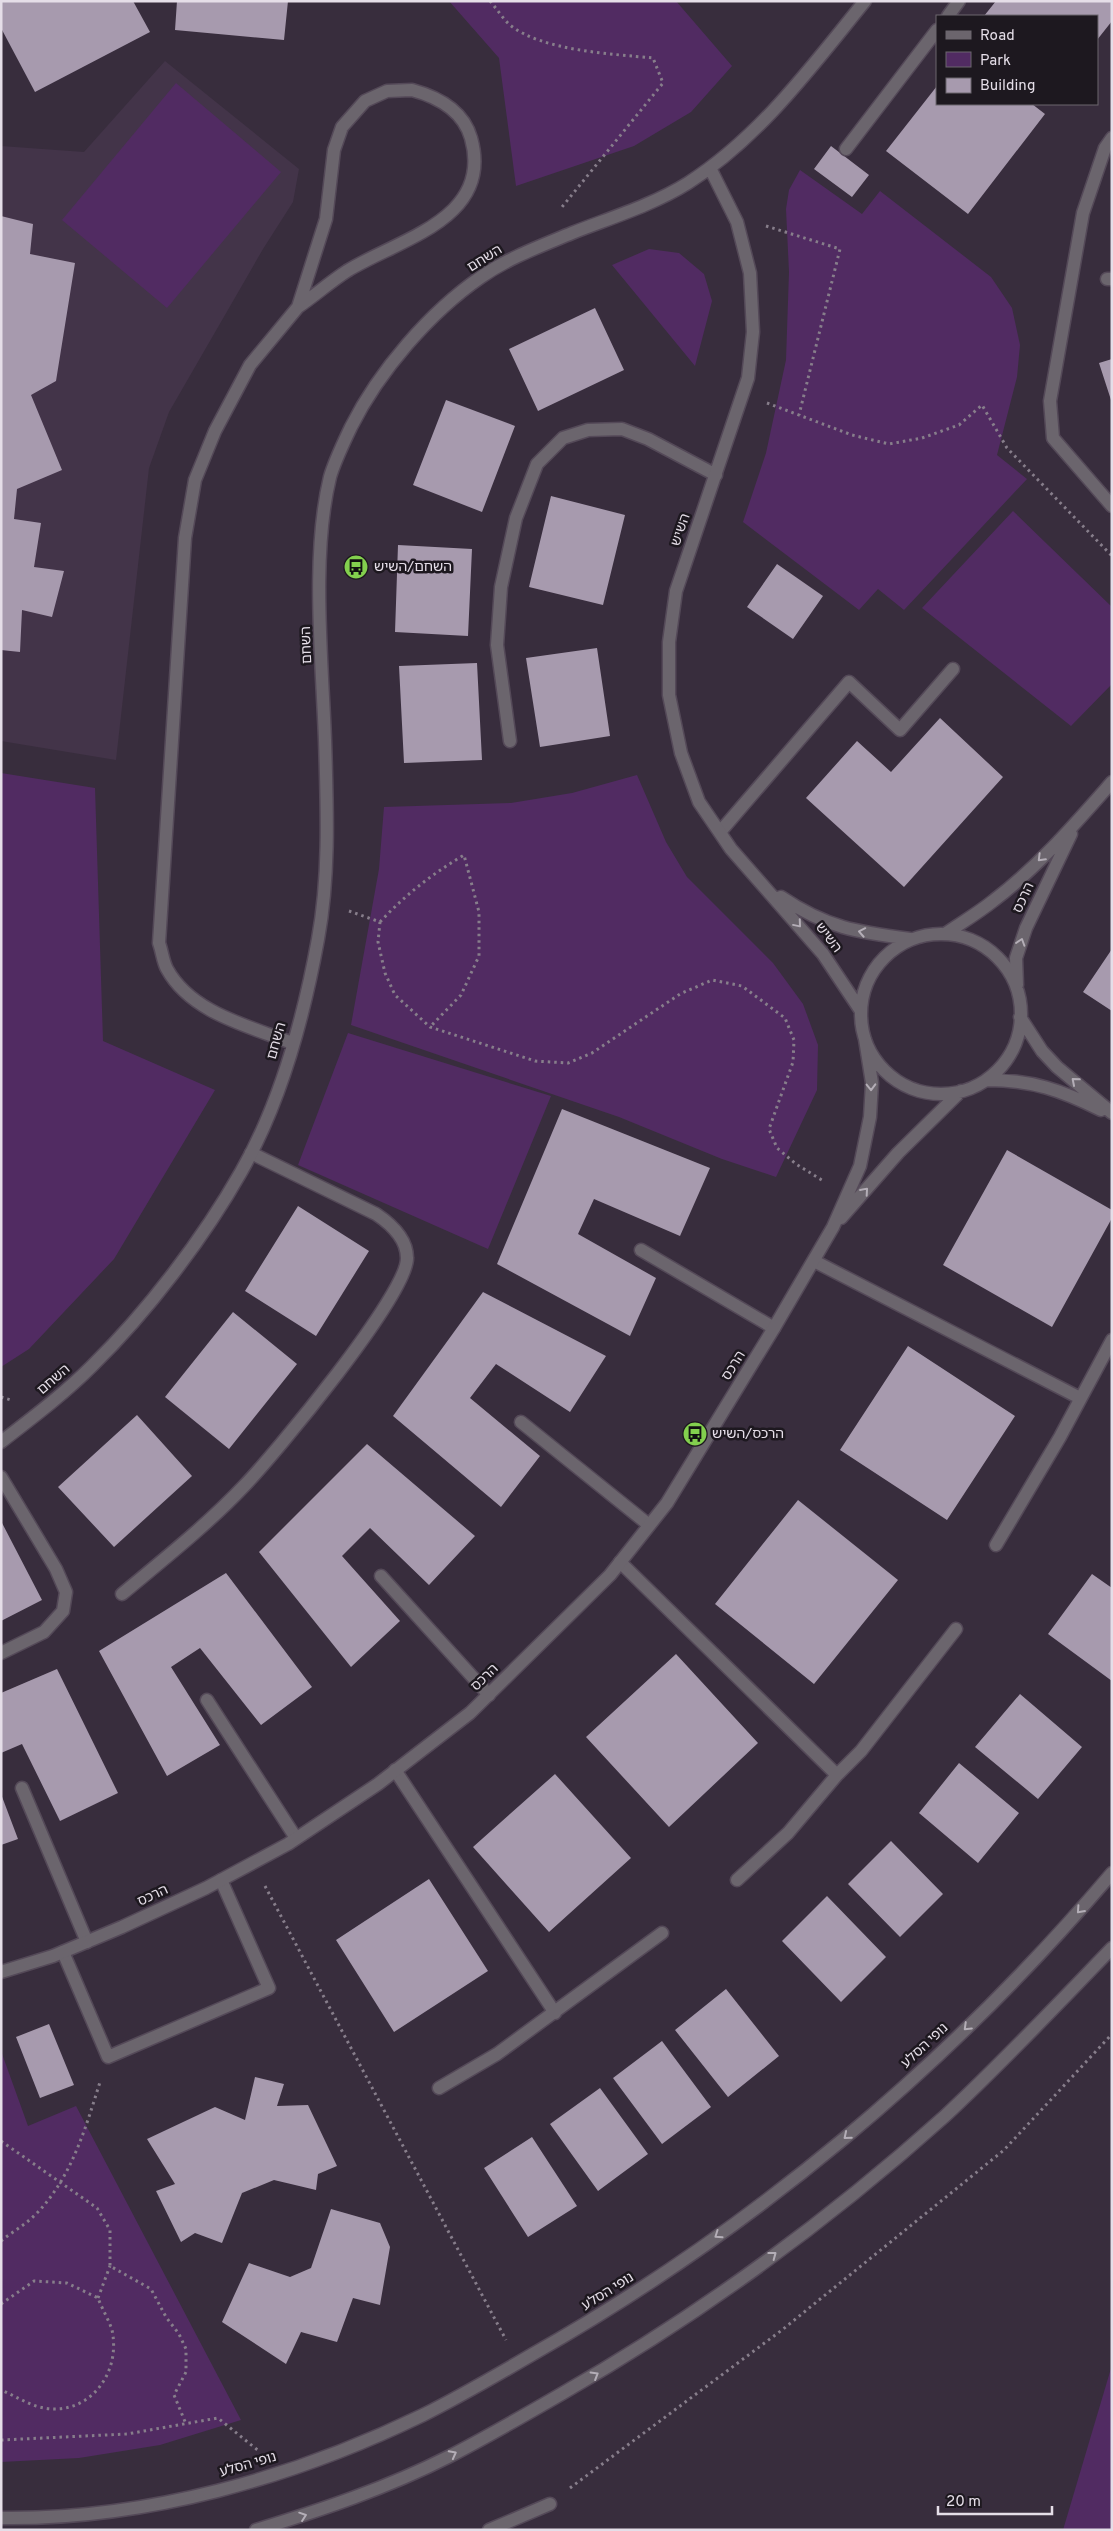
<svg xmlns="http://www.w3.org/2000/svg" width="1113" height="2531" font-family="Overpass,'Noto Sans Hebrew',sans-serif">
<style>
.built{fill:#433449}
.green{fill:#512b62}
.building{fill:#a79aae}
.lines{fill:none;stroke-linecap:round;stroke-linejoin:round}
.service-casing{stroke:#544958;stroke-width:15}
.minor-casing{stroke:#544958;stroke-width:15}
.tertiary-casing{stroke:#544958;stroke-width:15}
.path{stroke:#877e8b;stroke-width:3;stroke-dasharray:2.5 4;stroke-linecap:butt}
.service{stroke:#6b656d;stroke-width:12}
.minor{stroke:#6b656d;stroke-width:12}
.tertiary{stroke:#6b656d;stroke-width:12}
.oneway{stroke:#b4aeb7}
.labels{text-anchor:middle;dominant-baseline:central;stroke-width:5;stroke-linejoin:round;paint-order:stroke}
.street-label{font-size:14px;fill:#e5dee8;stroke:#1d181f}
.poi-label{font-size:14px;fill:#e5dee8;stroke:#1d181f;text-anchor:start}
</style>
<rect width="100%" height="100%" fill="#382d3d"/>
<path class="built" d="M165,61L299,169L293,202L263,249L169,412L149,468L116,760L1,741V146L84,152Z"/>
<path class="green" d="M449,1H676L732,66L691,112L634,146L516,186L499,58Z
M176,83L281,172L167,308L62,220Z
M800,170L862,214L880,191L991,277L1012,308L1020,345L1017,377L997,455L1027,479L904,610L878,589L859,610L743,522L766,453L786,360L789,272L786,209L789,190Z
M649,249L679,253L704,274L712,301L695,366L612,265Z
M1013,511L1112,607V684L1071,726L922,608Z
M1,773L95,788L103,1041L215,1090L114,1259L29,1349L1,1367Z
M637,775L666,842L687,877L773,963L803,1004L818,1045L817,1090L776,1177L722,1159L619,1117L351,1025L379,869L384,807L511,803L572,793Z
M348,1033L551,1096L488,1249L298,1165Z
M1,2051L28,2126L76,2106L241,2420L160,2445L79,2458L1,2462Z
M1112,2365V2530H1063Z"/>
<path class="building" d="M1,1H133L150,32L35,92L1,28Z
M177,1H288L284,40L175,30Z
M996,1H1112V21L1097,40V16H984Z
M937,86V104H1032L1045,114L968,214L886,151Z
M831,146L869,175L852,197L814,169Z
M1,216L33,224L30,254L75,263L56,381L31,395L62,470L17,489L14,519L41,523L34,567L64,571L52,617L22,610L20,652L1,650Z
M595,308L624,370L538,411L509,349Z
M1112,359V400H1111L1099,363Z
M446,400L515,426L482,512L413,485Z
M551,496L625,515L603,605L529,587Z
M398,545L472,549L468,636L395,632Z
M777,564L823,596L793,639L747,607Z
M597,648L610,736L540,747L526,658Z
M477,663L482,760L404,763L399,666Z
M940,718L1003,777L904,887L806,798L857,741L891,772Z
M1112,949V1011L1083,992Z
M562,1109L710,1168L680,1236L594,1199L578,1234L656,1278L630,1336L497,1264Z
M1007,1150L1112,1210V1218L1052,1327L943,1265Z
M298,1206L369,1251L316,1336L245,1291Z
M483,1292L606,1356L570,1412L496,1364L470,1398L540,1456L501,1507L393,1416Z
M233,1312L297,1364L229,1449L165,1397Z
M908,1346L1015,1416L947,1520L840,1450Z
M137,1415L192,1476L114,1547L58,1487Z
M367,1444L475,1536L429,1585L370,1528L342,1556L400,1621L351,1667L259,1552Z
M798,1500L898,1580L814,1684L715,1604Z
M1,1521L42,1600L1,1621Z
M226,1573L312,1687L261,1725L200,1648L171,1667L220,1745L167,1776L99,1651Z
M1092,1574L1112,1588V1681L1048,1634Z
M676,1654L758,1743L669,1827L586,1737Z
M57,1669L118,1793L60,1821L22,1744L1,1753V1693Z
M1020,1694L1082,1747L1038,1799L975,1747Z
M959,1763L1019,1813L978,1863L919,1813Z
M555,1774L631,1858L549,1932L473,1847Z
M1,1794L18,1839L1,1845Z
M891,1841L943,1894L900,1937L848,1884Z
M429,1879L488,1971L394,2032L336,1940Z
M827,1896L886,1957L841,2002L782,1941Z
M726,1989L779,2056L728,2097L675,2030Z
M49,2024L74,2085L40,2098L16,2037Z
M662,2041L711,2107L662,2144L613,2078Z
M255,2077L284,2084L277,2106L308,2105L337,2166L318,2174L316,2190L274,2180L242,2193L222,2243L195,2233L181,2242L156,2191L175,2184L147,2139L215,2107L245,2120Z
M600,2088L648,2154L598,2191L550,2124Z
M532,2137L577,2206L528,2237L484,2168Z
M331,2209L380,2223L390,2247L380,2305L353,2298L337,2342L301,2332L286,2364L222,2322L249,2263L290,2277L311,2268Z"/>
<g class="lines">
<defs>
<path id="service" d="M948,16L959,1
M1112,138L1105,148L1083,213L1050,401L1053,438L1112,506
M846,149L937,30
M1107,279H1112
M510,741L497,645L501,587L516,518L537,464L563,438L588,430L622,429L648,439L716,475
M720,832L849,682L900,730L953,669
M641,1250L774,1328
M814,1261L1080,1398
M521,1422L649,1525
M1,1477L56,1569L66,1592L63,1611L44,1632L1,1653
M996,1545L1060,1437L1112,1340
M620,1562L837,1775
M381,1576L489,1695
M122,1594C164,1559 207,1525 244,1486C274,1455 408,1294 407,1258C407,1238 391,1224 376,1214L251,1153
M207,1700L296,1838
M395,1770L555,2013
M22,1788L87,1942
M737,1880L788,1833L837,1775L861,1751L956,1629
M63,1952L108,2057L269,1988L221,1880
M439,2088L497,2054L662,1933
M489,2530L550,2504"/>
<path id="minor" d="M412,90C438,97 463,110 471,138C494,219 399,239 347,271C330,282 314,296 298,307L326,219L334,150L342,127L365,101L387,91Z
M710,168L737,222L750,273L753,332L748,378L676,591L669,642V695L681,753L699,802L731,849L823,954L861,1011
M781,897C827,928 857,932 910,939
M945,934C961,923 978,913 993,901C1038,867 1075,824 1112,782
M861 1014a80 80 0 1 1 160 0a80 80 0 1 1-160 0Z
M1017,985L1016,958L1026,928L1071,834
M1020,1017L1042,1051L1057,1067L1112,1113
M292,1043C249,1026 191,1013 167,969C163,962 162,951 159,943L185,538L195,480L215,431L250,365L298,307
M987,1080C1032,1080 1061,1090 1101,1110
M841,1218L898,1153L961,1091
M1,1442C32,1418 64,1394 92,1366C147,1312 203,1239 241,1172C280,1104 304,1016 318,939C330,874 327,806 325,740C322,659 311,555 330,477C335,460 344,442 351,427C379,371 430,312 481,277C508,258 541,246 572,233C610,218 653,205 688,183C760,137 812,66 865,1
M1,1972L53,1956L122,1927L206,1888L288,1844L378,1784L470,1713L610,1575L667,1503L774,1328L833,1227L860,1166L870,1117L872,1083L865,1039"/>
<path id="tertiary" d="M1,2518C146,2520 293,2478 423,2415C461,2396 497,2375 533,2354C752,2230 949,2065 1112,1873
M256,2530C321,2510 387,2488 448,2457C487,2437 525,2415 563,2393C699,2315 828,2221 945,2116C1003,2062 1057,2005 1112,1948"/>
</defs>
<use href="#service" class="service-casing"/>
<use href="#minor" class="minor-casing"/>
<use href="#tertiary" class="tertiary-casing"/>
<path class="path" d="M490,1C497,9 503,19 510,25C542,51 613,54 653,58L663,83L562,207
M766,226L840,249L799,415
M767,403L852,435L889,444L922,438L959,425L982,405L1007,448L1112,556
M349,911L380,922L378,942L385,973L395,995L430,1027L535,1061L568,1063L592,1053L680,994L712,980L742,986L785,1018L794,1040L793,1062L769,1129L777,1148L796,1164L825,1182
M380,922C405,895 432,874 464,855L479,912V956L461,995L430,1027
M1,1397L11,1400
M265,1886L506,2340
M1,2141L97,2208L110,2230V2266L151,2289L166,2317L179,2334L186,2349V2372L174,2395L186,2424
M1,2241C12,2232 25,2225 35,2215C71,2179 85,2130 100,2082
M98,2298L110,2266
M1,2304L34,2281L67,2283L98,2298C102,2309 109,2320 112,2330C122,2377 84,2421 36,2406C24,2402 13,2395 1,2390
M1,2440L127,2434L218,2418L260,2452
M570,2488L782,2330L1004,2150L1112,2034"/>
<use href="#service" class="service"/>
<use href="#minor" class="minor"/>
<use href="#tertiary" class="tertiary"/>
</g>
<defs><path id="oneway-chevron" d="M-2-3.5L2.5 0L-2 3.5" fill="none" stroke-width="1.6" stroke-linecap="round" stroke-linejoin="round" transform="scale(1.25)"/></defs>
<g class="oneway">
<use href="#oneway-chevron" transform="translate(1041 858) rotate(135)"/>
<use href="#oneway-chevron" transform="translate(798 924) rotate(50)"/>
<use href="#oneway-chevron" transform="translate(862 932) rotate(-169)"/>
<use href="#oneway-chevron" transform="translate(1021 942) rotate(-72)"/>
<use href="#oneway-chevron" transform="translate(1075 1081) rotate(-139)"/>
<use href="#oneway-chevron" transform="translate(871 1087) rotate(89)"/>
<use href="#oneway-chevron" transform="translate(865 1191) rotate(-49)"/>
<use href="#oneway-chevron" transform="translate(1080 1910) rotate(132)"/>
<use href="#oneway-chevron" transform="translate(967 2027) rotate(136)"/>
<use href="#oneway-chevron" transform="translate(847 2136) rotate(140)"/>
<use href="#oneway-chevron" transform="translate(718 2235) rotate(145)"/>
<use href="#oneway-chevron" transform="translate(773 2255) rotate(-37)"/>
<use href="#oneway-chevron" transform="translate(595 2375) rotate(-31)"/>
<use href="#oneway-chevron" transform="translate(453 2454) rotate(-28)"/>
<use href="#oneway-chevron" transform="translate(303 2516) rotate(-19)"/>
</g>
<defs>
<symbol id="bus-disc" viewBox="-11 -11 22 22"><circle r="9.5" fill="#83d04e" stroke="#1d181f"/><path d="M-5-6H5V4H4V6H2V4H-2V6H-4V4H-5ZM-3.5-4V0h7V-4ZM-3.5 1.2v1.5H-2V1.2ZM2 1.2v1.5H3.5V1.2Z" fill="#111"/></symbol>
</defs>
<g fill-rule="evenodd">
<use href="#bus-disc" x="342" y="553" width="28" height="28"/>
<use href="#bus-disc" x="681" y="1420" width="28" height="28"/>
</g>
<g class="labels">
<g class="street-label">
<text transform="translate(485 259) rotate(-32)">השחם</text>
<text transform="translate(681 530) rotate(-71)">השיש</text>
<text transform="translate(307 645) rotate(-92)">השחם</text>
<text transform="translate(1024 898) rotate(-65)">הרכס</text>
<text transform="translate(828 938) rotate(52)">השיש</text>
<text transform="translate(277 1041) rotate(-74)">השחם</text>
<text transform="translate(734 1366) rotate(-58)">הרכס</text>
<text transform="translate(54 1380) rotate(-41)">השחם</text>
<text transform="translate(485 1678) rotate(-44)">הרכס</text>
<text transform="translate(153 1896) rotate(-25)">הרכס</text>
<text transform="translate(925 2046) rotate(-43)">נופי הסלע</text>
<text transform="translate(608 2292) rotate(-32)">נופי הסלע</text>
<text transform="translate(248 2465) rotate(-16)">נופי הסלע</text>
</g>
<g class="poi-label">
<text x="374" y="567">השחם/השיש</text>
<text x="712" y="1434">הרכס/השיש</text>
</g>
</g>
<rect width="1113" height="2531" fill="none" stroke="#e5dee8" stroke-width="5"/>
<rect x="936" y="15" width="162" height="90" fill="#1d181f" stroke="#6d676f"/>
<rect x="946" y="31" width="25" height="8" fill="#6b656d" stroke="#6d676f"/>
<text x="980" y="40" font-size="15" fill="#e5dee8">Road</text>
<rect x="946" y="52" width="25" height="15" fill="#512b62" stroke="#6d676f"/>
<text x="980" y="65" font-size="15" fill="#e5dee8">Park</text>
<rect x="946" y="78" width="25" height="15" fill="#a79aae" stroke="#6d676f"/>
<text x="980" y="90" font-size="15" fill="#e5dee8">Building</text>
<path d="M938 2506v8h114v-8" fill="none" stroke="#e5dee8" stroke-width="2.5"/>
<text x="946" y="2506" font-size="15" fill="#e5dee8" stroke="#1d181f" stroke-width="4" paint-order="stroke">20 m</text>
</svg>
